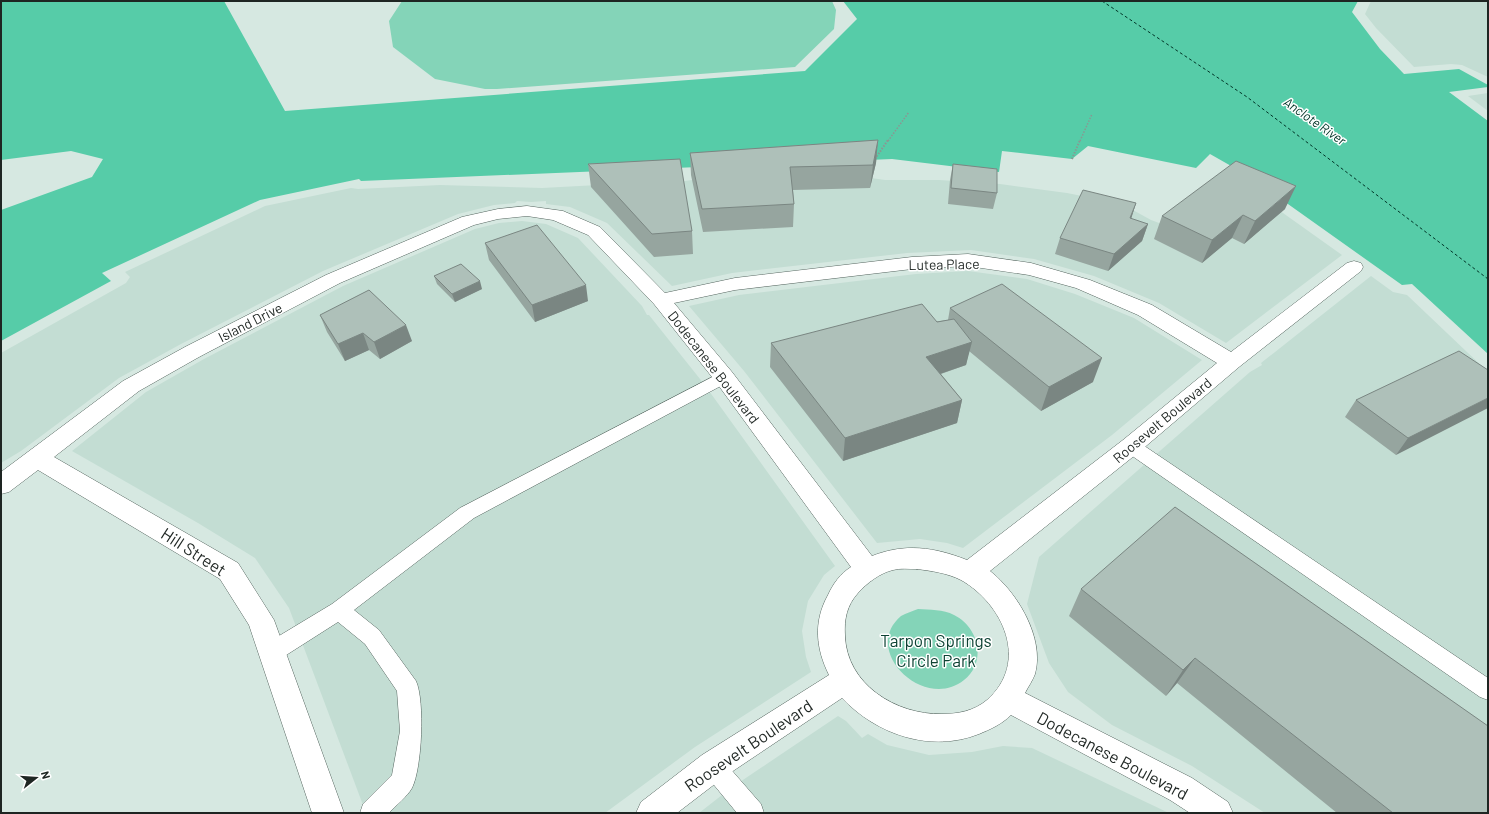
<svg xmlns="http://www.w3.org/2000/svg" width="1489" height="814" font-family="Barlow,sans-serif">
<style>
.built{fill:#c3ddd3}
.green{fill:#84d4b8}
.water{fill:#56cca8}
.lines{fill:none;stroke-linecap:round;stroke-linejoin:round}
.ferry{stroke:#003527;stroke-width:1;stroke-dasharray:3 2.5;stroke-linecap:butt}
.lane-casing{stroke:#55655f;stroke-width:1}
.street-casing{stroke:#55655f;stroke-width:1}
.path-far1{stroke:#8a9792;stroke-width:1.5;stroke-dasharray:1.5 1.5;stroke-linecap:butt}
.path{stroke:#8a9792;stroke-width:2;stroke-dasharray:1.5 1.5;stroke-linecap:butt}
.lane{fill:#fff;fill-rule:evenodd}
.street{fill:#fff;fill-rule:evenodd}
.wall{fill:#96a59f}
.shaded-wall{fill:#7a8682}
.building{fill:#aec0b9;stroke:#7a8682}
.labels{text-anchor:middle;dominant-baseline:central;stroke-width:3;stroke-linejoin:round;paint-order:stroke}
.far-water-label{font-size:13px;font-style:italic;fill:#003527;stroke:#fff}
.street-label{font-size:14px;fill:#1e2522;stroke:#fff}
.near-street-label{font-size:17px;fill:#1e2522;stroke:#fff}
.near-park-label{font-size:17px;fill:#0d4233;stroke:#fff}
</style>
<rect width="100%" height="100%" fill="#d6e8e1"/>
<path class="built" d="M1371,1H1488V77L1462,65L1451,64L1414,67L1376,28L1365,14Z
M1488,93V111L1468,96Z
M829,172L885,180H939L1000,184L1067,193L1122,204L1151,220L1178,230L1255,193L1342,255L1226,343L1159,303L1094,276L1034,259L971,250L907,253L732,273L672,286L607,223L570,207L546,204V201L531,202L517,201L515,203L494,205L458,214L323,271L181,344L119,378L21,451L1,463V353L126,283L130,277L125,272L265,206L351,188L358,189L440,185L542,188L635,183H671L734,174Z
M522,221L546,224L578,238L642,306L647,315H649L704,384L835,566L824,575L808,601L802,631L806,657L811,672L695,747L605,813H366L289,608L255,558L198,523L72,451L146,392L204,359L343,286L475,229L499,223Z
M968,271L1027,279L1075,294L1134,318L1202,360L1112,435L963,548L947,543L920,539L877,543L744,371L689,306L739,295L916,274Z
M1371,276L1393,292L1407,295L1488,372V813H1265L1192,766L1112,725L1068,692L1049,663L1027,604L1039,557L1250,372L1262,365L1261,363Z
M838,716L846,721L862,738L868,734L887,745L929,755L972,752L1003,746L1032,748L1169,813H699L731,788Z"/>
<path class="green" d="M402,1H832L836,10L834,29L795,67L497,89H485L435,79L393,47L389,21Z
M918,609C930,610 943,609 954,615C979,627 987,662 964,680C925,712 860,651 901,616C906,613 913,611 918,609Z"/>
<path class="water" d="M1,1H224L285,111L805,71L857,19L843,1H1358L1352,12L1380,49L1404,74L1459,69L1488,85V87L1449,92L1488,121V354L1412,284L1402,285L1247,175L1210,154L1196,168L1088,146L1072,159L1002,151L999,172L892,159L361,181L359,179L260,200L102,273L111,281L1,341V210L92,177L103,159L71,151L1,160Z"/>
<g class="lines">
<path class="ferry" d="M1102,1L1247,97L1488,279"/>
<defs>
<path id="lane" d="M724,371L730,373L732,377L730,381L474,518L354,610L379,630L416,681C425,701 422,768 412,788C407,797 396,805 389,813H360L363,804L392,775L400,731L397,691L365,644L338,622L280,659L272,662L264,659L261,652L264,645L332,604L460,508Z
M1131,439L1137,441L1488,678V700L1480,697L1125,451L1122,446L1125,441Z
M713,755L721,758L761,804L764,813H737L705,774L701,766L705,758Z"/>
<path id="street" d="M527,206L563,211L600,227L665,293L735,278L912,257L968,254L1031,263L1090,280L1152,305L1231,352L1347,263L1354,261L1361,263L1363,267L1361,271L1239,367L1139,452L990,571C1017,592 1045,638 1035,674C1033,680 1028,687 1025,693L1192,778L1228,802L1233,813H1190L1170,800L1011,715C1002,724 991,729 979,734C931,753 877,735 842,698L724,777L677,813H636L641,802L702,755L829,675C816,649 813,622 828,595C833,584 840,574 851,567L716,382L654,304L588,235L553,220L527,216L498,219L474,225L340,283L199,357L139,391L54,457L238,563L274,620L344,813H312L249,625L220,579L38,470L9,492L1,494V472L123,381L185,347L326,275L462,217L498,209ZM968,266L1029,275L1076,288L1138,315L1217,363L1123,440L967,560C934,547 905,543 872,556L732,372L674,303L735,290L912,269ZM917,569C932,571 947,573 961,580C1003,604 1030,662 987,700C974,711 958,714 942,714C896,715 846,684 845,635C844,619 847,605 858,593C867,583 880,573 893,570C900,568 909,569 917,569Z"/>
</defs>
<use href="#lane" class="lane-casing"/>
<use href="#street" class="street-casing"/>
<path class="path-far1" d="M888,141L909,112
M1080,141L1092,114"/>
<path class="path" d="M875,159L888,140
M1072,159L1080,140"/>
<use href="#lane" class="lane"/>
<use href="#street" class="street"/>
</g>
<path class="wall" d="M878,140L876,163L870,188L793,190L794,204L793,227L703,232L691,175L690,153Z
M588,164L692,231L693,254L654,257L591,187Z
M953,164L997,193L993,209L948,204L950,180Z
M1136,203L1131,219L1148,224L1142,241L1108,271L1055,254L1060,238Z
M1285,209L1244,244L1232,238L1202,263L1154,239L1162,216Z
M485,243L588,301L535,322L489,260Z
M434,276L482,289L455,302L437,284Z
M950,308L1093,382L1041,411L969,351L966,365L941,374L962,400L957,423L843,461L770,367L771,343L948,320Z
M320,315L412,341L380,359L369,350L345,361L327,332Z
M1488,370L1396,455L1345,417L1356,400Z
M1081,589L1488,813H1337L1177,683L1166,696L1069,616Z"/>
<path class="shaded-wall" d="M878,140L876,163L870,188L873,165Z
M1296,186L1285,209L1244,244L1255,221Z
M1136,203L1131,219L1130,218Z
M1243,215L1232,238L1202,263L1212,240Z
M1148,224L1142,241L1108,271L1114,254Z
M480,281L482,289L455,302L452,294Z
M586,285L588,301L535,322L532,305Z
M406,325L412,341L380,359L374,342Z
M363,333L369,350L345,361L338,344Z
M972,342L966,365L922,380L926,357Z
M1102,358L1093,382L1041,411L1049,387Z
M1488,398V408L1396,455L1408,438Z
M962,400L957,423L843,461L845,438Z
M1195,658L1177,683L1166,696L1183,670Z"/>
<path class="building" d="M878,140L873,165L790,167L794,204L702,209L690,153Z
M680,159L692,231L652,234L588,164Z
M1236,161L1296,186L1255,221L1243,215L1212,240L1162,216Z
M953,164L997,169V193L951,188Z
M1083,190L1136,203L1130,218L1148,224L1114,254L1060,238Z
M537,225L586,285L532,305L485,243Z
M461,264L480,281L452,294L434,276Z
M1002,284L1102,358L1049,387L950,308Z
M369,290L406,325L374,342L363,333L338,344L320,315Z
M922,304L937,322L954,319L972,342L926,357L962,400L845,438L771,343Z
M1459,351L1488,370V398L1408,438L1356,400Z
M1175,507L1488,726V813H1393L1195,658L1183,670L1081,589Z"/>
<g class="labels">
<g class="far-water-label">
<text transform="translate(1315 121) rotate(35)">Anclote River</text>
</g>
<g class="street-label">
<text transform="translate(944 264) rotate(-1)">Lutea Place</text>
<text transform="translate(250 322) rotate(-27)">Island Drive</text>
<text transform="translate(714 367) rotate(52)">Dodecanese Boulevard</text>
<text transform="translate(1162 420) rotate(-40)">Roosevelt Boulevard</text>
</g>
<g class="near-street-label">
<text transform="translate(194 551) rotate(33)">Hill Street</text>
<text transform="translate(748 745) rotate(-34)">Roosevelt Boulevard</text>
<text transform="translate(1113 755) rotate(28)">Dodecanese Boulevard</text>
</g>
<g class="near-park-label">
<text x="936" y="640">Tarpon Springs<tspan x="936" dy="20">Circle Park</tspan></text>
</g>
</g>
<rect width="1489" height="814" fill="none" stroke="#1e2522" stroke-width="4"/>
<g transform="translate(36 778) rotate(73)" stroke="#ffffff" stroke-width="3" paint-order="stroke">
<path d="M0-3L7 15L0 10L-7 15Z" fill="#1e2522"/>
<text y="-6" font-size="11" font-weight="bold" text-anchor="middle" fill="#1e2522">N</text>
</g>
</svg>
